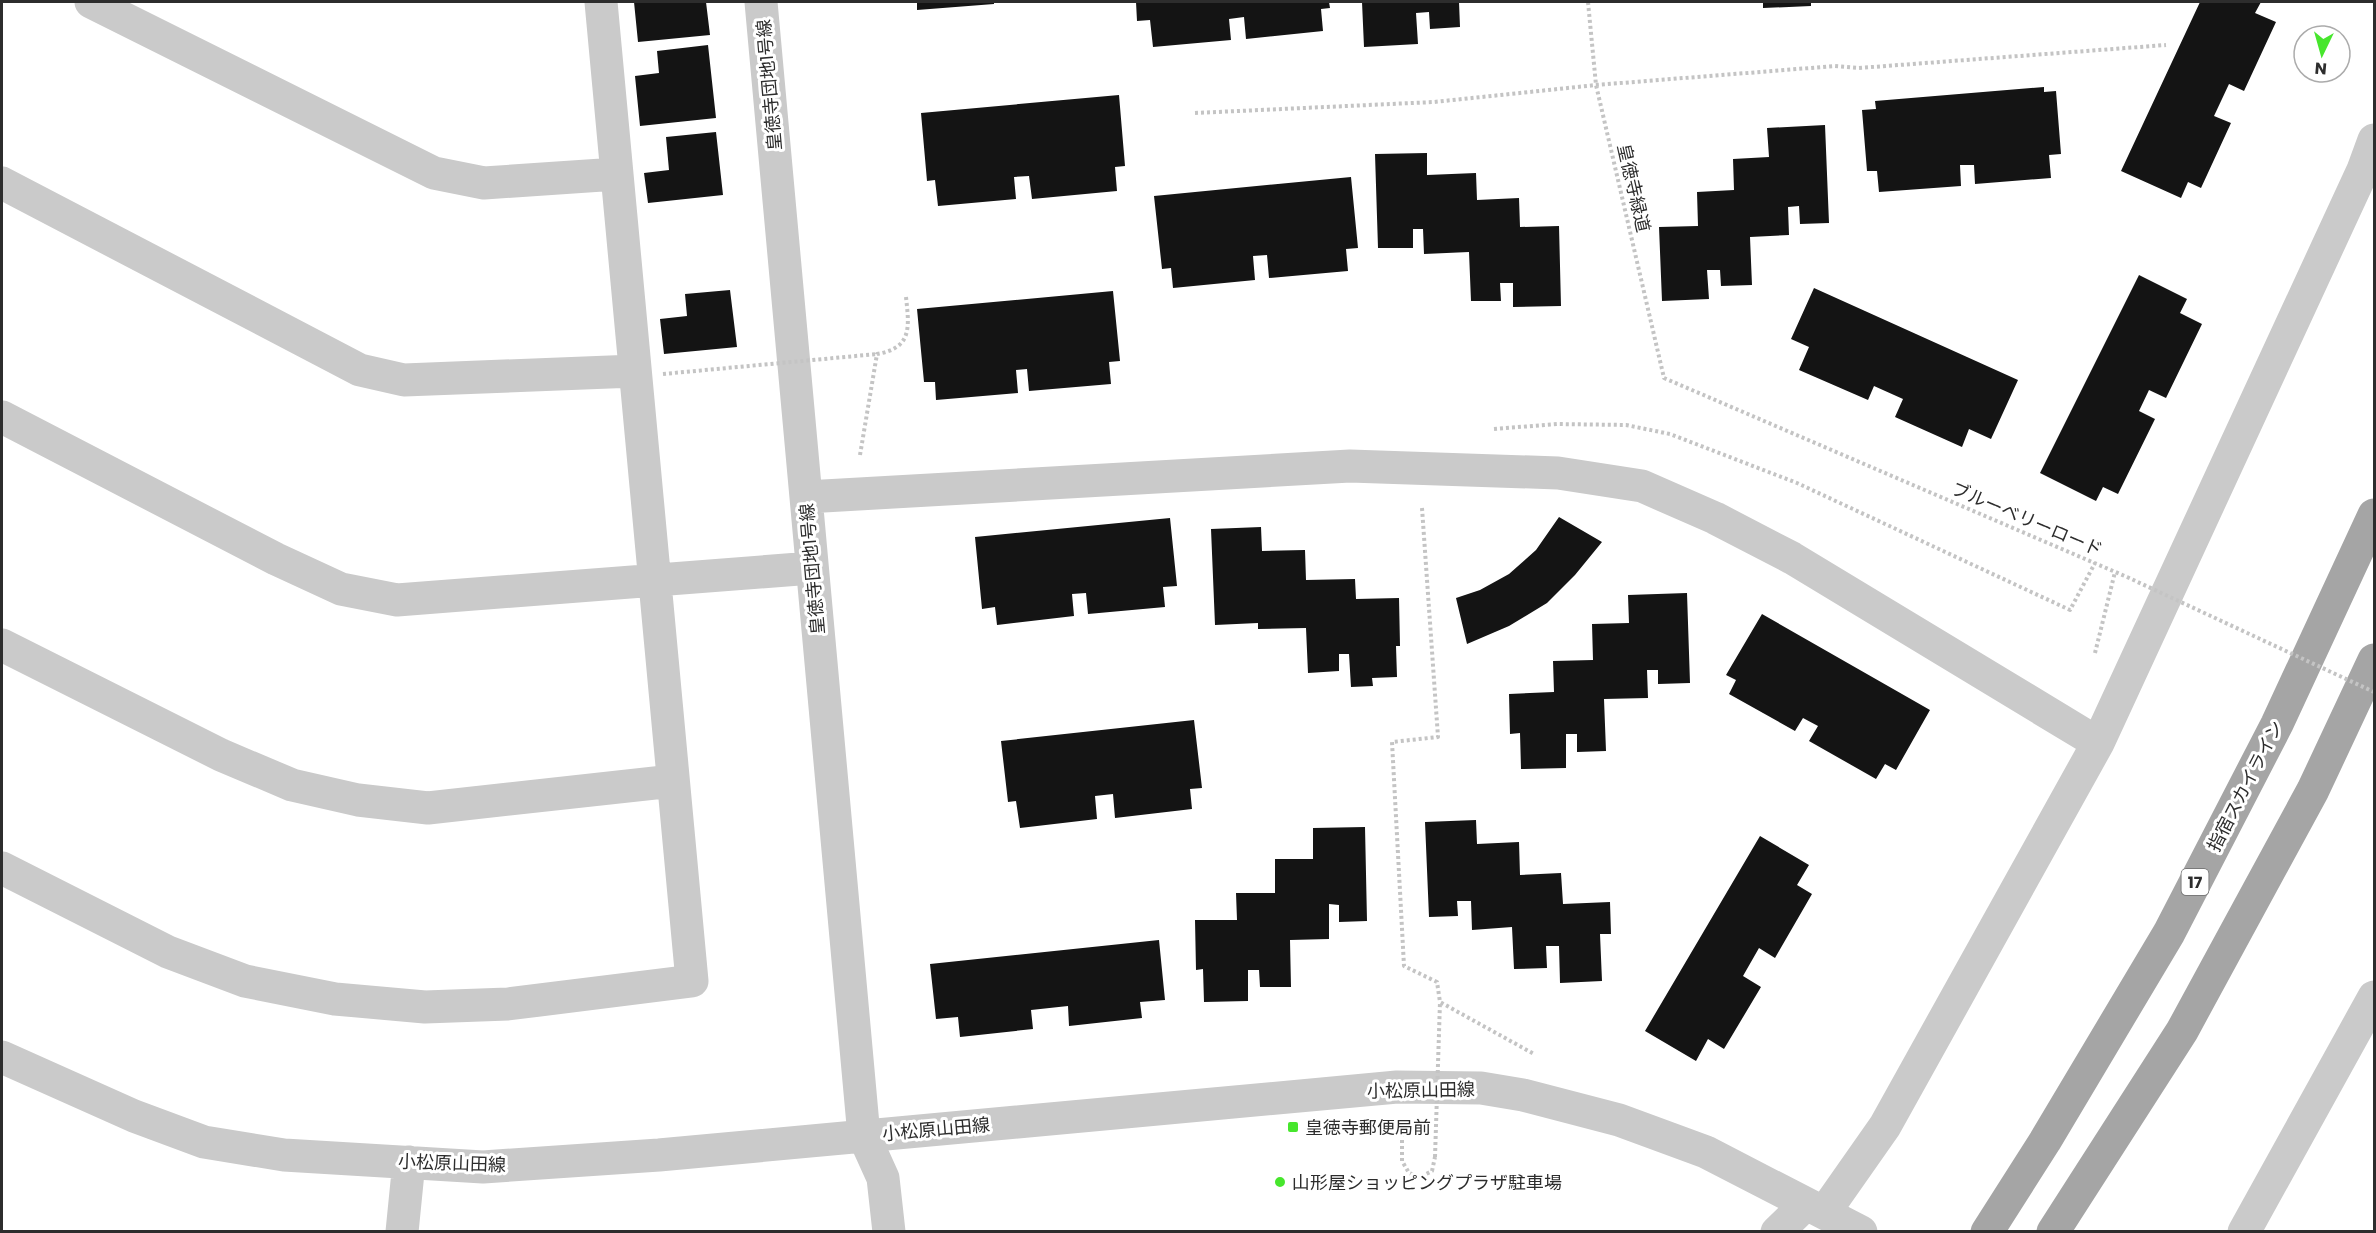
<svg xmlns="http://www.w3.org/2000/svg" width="2376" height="1233" font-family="Poppins,'Noto Sans JP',sans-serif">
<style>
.building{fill:#141414}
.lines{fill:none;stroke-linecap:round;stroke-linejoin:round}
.path{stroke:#c4c4c4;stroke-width:4;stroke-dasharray:3 3;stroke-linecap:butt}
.minor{stroke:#cacaca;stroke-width:33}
.major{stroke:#a5a5a5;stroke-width:33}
.path-bridge{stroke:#c4c4c4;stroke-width:4;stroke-dasharray:3 3;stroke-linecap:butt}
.poi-dot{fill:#47e62d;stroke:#fff;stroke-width:2}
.labels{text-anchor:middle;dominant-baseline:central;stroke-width:6;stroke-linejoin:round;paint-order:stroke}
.shield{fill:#fff;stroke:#6c6c6c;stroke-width:1.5}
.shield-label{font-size:16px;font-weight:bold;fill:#2d2d2d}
.street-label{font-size:18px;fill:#2d2d2d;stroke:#fff}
.poi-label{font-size:18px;fill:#2d2d2d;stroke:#fff;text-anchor:start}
</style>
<rect width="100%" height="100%" fill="#fff"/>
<path class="building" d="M634,2H706L710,35L638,42Z
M917,2H994V4L917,10Z
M1136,2H1329L1330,8L1321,9L1323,31L1246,39L1244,17L1229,19L1231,40L1153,47L1150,20L1137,21Z
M1362,2H1459L1460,27L1430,29L1429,12L1416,13L1418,44L1364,47Z
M1763,2H1811V6L1763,8Z
M2200,2H2261L2255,13L2276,22L2244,91L2229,84L2214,116L2231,123L2201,188L2188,182L2181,198L2121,171Z
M708,45L716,118L640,126L635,76L659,73L657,51Z
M2044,87V92L2056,91L2061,154L2049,155L2051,178L1975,184L1974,165H1960L1961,186L1879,192L1877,171H1867L1862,110L1876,109L1875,101Z
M1119,95L1125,166L1115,167L1117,191L1032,199L1029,176L1014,177L1016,199L938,206L935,180L927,181L921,113Z
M1825,125L1829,223L1800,224L1799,206L1788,207L1789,235L1750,237L1752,285L1721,286L1720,270H1707L1709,299L1662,301L1659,227L1698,226L1697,192L1734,190L1733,159L1769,157L1767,128Z
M716,132L723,195L648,203L644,173L669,170L666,137Z
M1427,153V175L1476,173L1477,200L1519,198L1520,227L1559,226L1561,306L1513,307V283H1500L1501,301H1471L1469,252L1424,254L1423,229H1413V248H1378L1375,154Z
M1351,177L1358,248L1346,249L1348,271L1269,278L1267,255L1253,256L1255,280L1173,288L1171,268L1162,269L1154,196Z
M2139,275L2187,299L2180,313L2202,324L2166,398L2149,390L2139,411L2155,419L2118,494L2103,487L2096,501L2040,473Z
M1814,288L2018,380L1991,439L1969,429L1962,447L1895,417L1903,399L1874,386L1868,400L1799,370L1809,347L1791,339Z
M730,290L737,347L664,354L660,319L687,316L685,294Z
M1113,291L1120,361L1109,362L1111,384L1029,391L1027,369L1016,370L1018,393L936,400L935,382H924L917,309Z
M1559,517L1602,542L1575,575L1547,603L1509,626L1467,644L1456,598L1480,590L1509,574L1536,550Z
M1170,518L1177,586L1163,587L1165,607L1088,614L1086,593L1072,594L1074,616L997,625L995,607L982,609L975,537Z
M1261,527L1262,551L1305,550L1306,580L1355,579L1356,599L1399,598L1400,646H1396L1397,677L1372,678L1373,686L1351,687L1349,654H1339V671L1308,673L1306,628L1258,629V623L1215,625L1211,529Z
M1687,593L1690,683L1658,684V670H1647L1648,698L1604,699L1606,751L1577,752V734H1566V768L1521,769L1520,733L1510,734L1509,694L1554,692L1553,661L1593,660L1592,624L1629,623L1628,595Z
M1762,614L1930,710L1896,770L1885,764L1876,779L1809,741L1818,726L1803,718L1795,731L1729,694L1736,680L1726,675Z
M1194,720L1202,788L1190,789L1192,809L1115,818L1113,794L1095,796L1097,819L1020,828L1016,801L1008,802L1001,741Z
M1476,820L1477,844L1519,842L1520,875L1561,873L1563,904L1610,902L1611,934H1600L1602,981L1560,983L1559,946H1546L1547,968L1514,969L1512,927L1472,930L1471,901H1457L1458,916L1429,917L1425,822Z
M1365,827L1367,921L1339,922V905L1329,904V939L1290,940L1291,987H1260L1259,970H1248V1001L1204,1002L1203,969L1196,970L1195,920H1237L1236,893H1275V859H1313V828Z
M1760,836L1809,865L1797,885L1812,894L1775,958L1759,948L1743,976L1761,987L1724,1049L1708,1039L1696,1061L1645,1031Z
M1159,940L1165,1000L1140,1002L1142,1018L1069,1026L1068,1006L1031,1010L1033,1029L960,1037L958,1017L936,1019L930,964Z"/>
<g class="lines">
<path class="path" d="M1588,2L1596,85L1664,378L2127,577
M1195,113L1434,102L1596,85L1835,66L1859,68L2166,45
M1494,429L1557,424L1626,425L1670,434L1797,483L2070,610L2095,563
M860,455L877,354C913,348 909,326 906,297
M1422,508L1438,737L1392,742L1404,966L1437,982L1440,1002L1534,1054
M2095,653L2115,572
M1402,1128V1161L1409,1173L1420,1177L1432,1171L1435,1157"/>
<path class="minor" d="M91,2L434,173L484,183L617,174
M761,2L864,1136L883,1178L889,1232
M2,183L360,370L404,380L635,371
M2,417L276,559L341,589L397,600L812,568
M806,497L1350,466L1558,473L1642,486L1715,518L1792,558L2098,743
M2,645L221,755L292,785L358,800L428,808L673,781
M2,868L168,952L245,981L335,999L425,1007L508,1004L692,981L601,2
M2,1057L134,1116L204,1142L284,1155L483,1167L659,1155L1397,1087L1481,1088L1523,1095L1619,1120L1706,1152L1861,1232
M1824,1213L1885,1126L2098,743L2363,170L2374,140
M402,1232L409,1162
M1777,1232L1806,1204
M2244,1232L2374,997"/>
<path class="major" d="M1987,1232L2045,1141L2169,933L2277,724L2374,515
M2053,1232L2182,1031L2313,790L2374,660"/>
<path class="path-bridge" d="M663,374L877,354
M2127,577L2374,692
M1435,1157L1440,1002"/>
</g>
<g class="poi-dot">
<rect x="1287" y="1121" width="12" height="12" rx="3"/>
<circle cx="1280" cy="1182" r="6"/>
</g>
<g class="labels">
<rect class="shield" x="2181.5" y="869" width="27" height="26" rx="4.5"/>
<g class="shield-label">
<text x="2195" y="882">17</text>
</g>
<g class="street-label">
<text transform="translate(769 85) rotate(-95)">皇徳寺団地1号線</text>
<text transform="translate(1634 188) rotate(77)">皇徳寺緑道</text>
<text transform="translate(2027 519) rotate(23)">ブルーベリーロード</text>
<text transform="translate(812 569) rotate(-95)">皇徳寺団地1号線</text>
<text transform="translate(2245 786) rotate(-63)">指宿スカイライン</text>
<text transform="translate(1421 1090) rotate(-1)">小松原山田線</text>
<text transform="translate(936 1129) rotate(-5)">小松原山田線</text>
<text transform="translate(452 1163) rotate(2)">小松原山田線</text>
</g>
<g class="poi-label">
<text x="1305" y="1127">皇徳寺郵便局前</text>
<text x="1292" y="1182">山形屋ショッピングプラザ駐車場</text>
</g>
</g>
<rect width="2376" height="1233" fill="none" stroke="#2d2d2d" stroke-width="6"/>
<g transform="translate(2322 54) rotate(185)"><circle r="28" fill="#ffffff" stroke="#ababab" stroke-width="1.5"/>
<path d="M0-4.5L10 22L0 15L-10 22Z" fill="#47e62d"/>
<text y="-9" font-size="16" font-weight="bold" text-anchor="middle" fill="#2d2d2d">N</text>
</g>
</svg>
